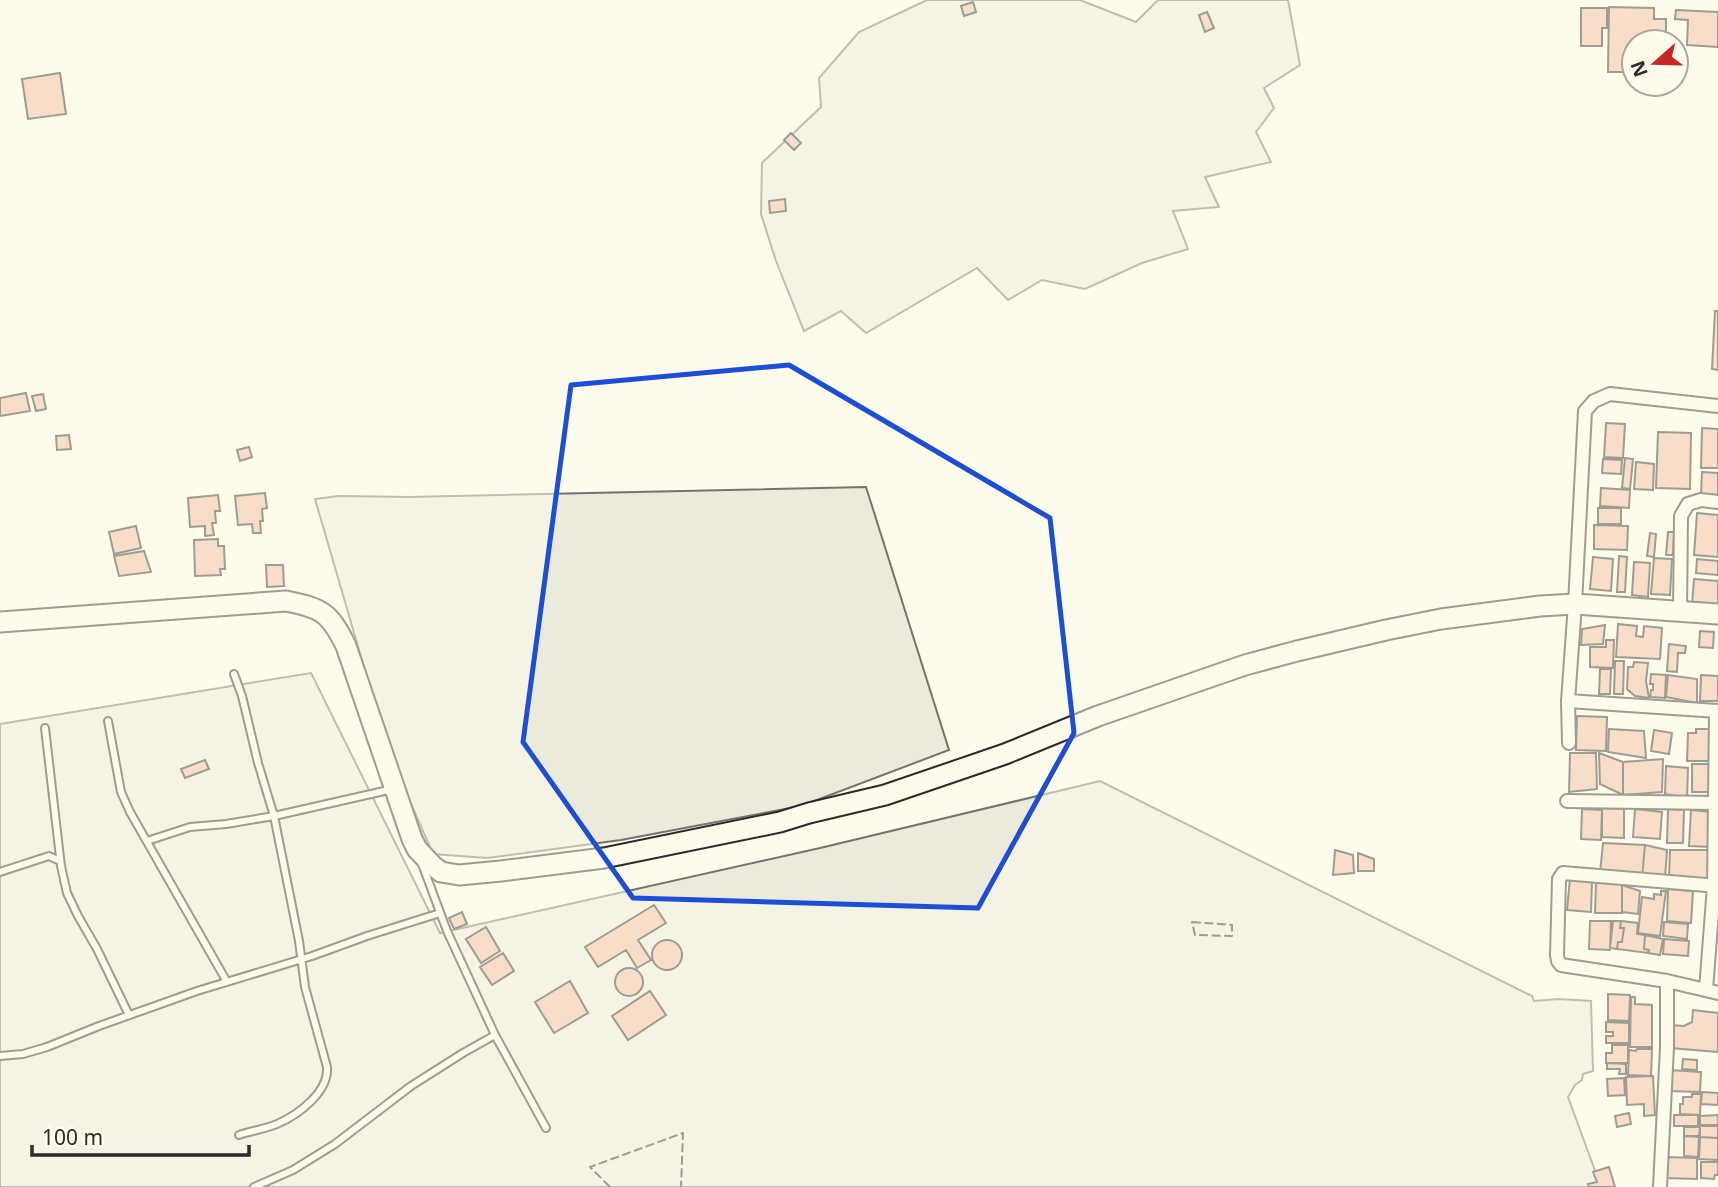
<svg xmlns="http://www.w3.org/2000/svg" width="1718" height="1187" font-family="'Noto Sans',sans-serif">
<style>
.green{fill:#ecebdb;stroke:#74746e;stroke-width:2}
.building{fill:#f2b8a0;stroke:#2b2b2b;stroke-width:2}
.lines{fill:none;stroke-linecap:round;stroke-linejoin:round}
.lane-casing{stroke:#2b2b2b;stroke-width:10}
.street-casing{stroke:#2b2b2b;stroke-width:16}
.secondary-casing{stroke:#2b2b2b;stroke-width:23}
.lane{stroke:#fdfbea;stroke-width:6}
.street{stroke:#fdfbea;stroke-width:12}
.secondary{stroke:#fdfbea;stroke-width:19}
.fence{stroke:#2b2b2b;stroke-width:2;stroke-dasharray:9 3.5;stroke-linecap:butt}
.marked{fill:none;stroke:#1d4ed8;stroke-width:5;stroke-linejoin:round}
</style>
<rect width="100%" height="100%" fill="#fdfbea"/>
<path class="green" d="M927,0H1080L1136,22L1158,0H1288L1300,65L1264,88L1274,108L1256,132L1271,162L1205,177L1219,207L1173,211L1188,249L1142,263L1085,289L1042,280L1008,300L977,268L866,333L841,311L804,331L776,261L761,214L762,163L821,107L819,78L859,32Z
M866,487L949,750L801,806L621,840L487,858L433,854L390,756L315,499L338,496L409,497Z
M311,673L440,933L820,848L1100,781L1532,996L1534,1001L1559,999L1591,1001L1593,1071L1583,1074L1582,1080L1575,1085L1568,1097L1601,1187H0V724Z"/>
<path class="building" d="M973,2L976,12L964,16L961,6Z
M1609,7L1654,8V19H1666V42H1634V72H1608Z
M1581,8H1607V28H1602V46H1581Z
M1676,10L1718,12V47L1687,45L1688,20L1675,19Z
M1207,12L1214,28L1205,32L1199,15Z
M60,73L66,114L28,119L22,79Z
M791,133L801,143L794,150L784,140Z
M785,199L786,211L770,213L769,201Z
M1715,311H1718V370L1712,369Z
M26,393L30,411L0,416V398Z
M43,394L46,409L36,411L32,396Z
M1606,423L1625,424L1623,458L1604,457Z
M1702,428L1718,429V468H1701Z
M1658,432L1691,433L1690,489L1656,488Z
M69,435L71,449L57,450L56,436Z
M249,447L252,457L240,461L237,450Z
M1625,458L1633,459L1630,489L1622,488Z
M1603,459L1622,460L1621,474L1602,473Z
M1636,462L1654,464L1653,490L1634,489Z
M1702,472L1718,473V495L1701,494Z
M1601,488L1630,490L1629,508L1600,506Z
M265,493L267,508L262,509L263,521H260L261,533H253L252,524L238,525L235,496Z
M218,495L220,511H215L216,523H212L214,535L205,536V526L190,527L188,498Z
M1598,508H1621V524H1598Z
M1697,513L1718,515V557L1694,555Z
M1594,525L1628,526L1627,550L1594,549Z
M136,526L141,548L114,554L109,532Z
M1668,532H1674L1673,555H1666Z
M1650,533L1656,534L1654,557L1647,556Z
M218,539V546H224L225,569H220L221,575L195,576L194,540Z
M144,551L151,572L119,576L114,556Z
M1619,556L1627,557L1625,592H1617Z
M1593,557L1613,559L1611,591L1590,589Z
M1654,558L1672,559L1670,595L1651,594Z
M1697,559L1718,561V575L1696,573Z
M1634,562L1650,563L1648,597L1632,595Z
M266,565H283L284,586L267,587Z
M1694,579L1718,581V607L1692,605Z
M1618,624L1637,626L1636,636L1643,637L1644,626L1662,628L1660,659L1616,657Z
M1605,625L1603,644L1581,645L1582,629Z
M1700,631L1714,632L1713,648L1699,647Z
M1606,640H1614L1613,668L1590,667V647H1606Z
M1669,644L1686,646L1685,653H1678L1677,672L1667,671Z
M1615,661H1624L1623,694H1614Z
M1634,662L1648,663L1646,681L1649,698L1635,696L1627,689L1628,667H1633Z
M1600,669H1611L1610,694H1599Z
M1651,674L1666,675L1665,698L1650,697L1651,690H1653V684H1650Z
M1668,675L1697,679V703L1666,697Z
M1701,675L1718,676V701H1700Z
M1577,716L1607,717L1606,751L1576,750Z
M1609,729L1644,731L1646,758L1608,752Z
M1696,729H1713V761H1687L1688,733H1696Z
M1654,730L1672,733L1669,754L1651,751Z
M1570,753H1596L1597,789L1569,792Z
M1599,753L1623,762V795L1600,784Z
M1663,759L1662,792L1623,795V762Z
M205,760L209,769L185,778L181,769Z
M1692,764H1712L1711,792H1692Z
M1666,766L1688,768L1687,798L1665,794Z
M1602,808L1624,809V838L1602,837Z
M1582,809L1602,810L1601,840L1581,839Z
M1635,809L1662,812L1660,839L1633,837Z
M1668,809L1684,810L1683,843H1667Z
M1691,810L1713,812L1711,847L1689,846Z
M1603,843L1645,845L1642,878L1600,873Z
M1645,845L1667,850L1665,879L1642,878Z
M1335,850L1353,855L1354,873L1333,875Z
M1670,850H1711V878H1669Z
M1358,853L1374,859V871H1358Z
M1570,879L1592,881L1591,912L1567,910Z
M1596,883H1622V913H1595Z
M1622,885L1640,891L1638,914L1622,912Z
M1668,889L1693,891L1691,923L1667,921Z
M1661,891H1666L1660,936L1638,933L1642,897L1654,899V894L1661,895Z
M654,905L666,923L638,940L651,960L637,968L626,950L598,967L585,947Z
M462,912L467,924L454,929L449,918Z
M1590,921H1611L1610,950L1589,949Z
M1613,921H1621L1620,928H1624L1622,942H1618L1617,949L1610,948Z
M1621,921L1638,923L1637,934L1645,935L1644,949L1649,950L1648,953L1617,949L1618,942H1622L1624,928H1620Z
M1664,922L1688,924L1687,939L1663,936Z
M486,927L500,951L481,963L466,939Z
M1645,935L1663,939L1660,955L1648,953L1649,950L1644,949Z
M1664,939L1689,941L1688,956L1663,954Z
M652 955a15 15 0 1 1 30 0a15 15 0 1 1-30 0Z
M503,953L514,971L492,985L480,967Z
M615 982a14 14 0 1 1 28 0a14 14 0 1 1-28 0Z
M570,981L588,1013L554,1033L535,1002Z
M650,991L666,1015L628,1040L612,1016Z
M1608,994L1630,995L1629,1021L1608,1020Z
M1631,997H1635V1004L1652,1005V1047H1630Z
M1693,1010L1718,1013V1052L1670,1048L1672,1025L1684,1026L1692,1022Z
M1606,1022L1629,1023V1043H1606V1036H1613V1032H1606Z
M1612,1045H1628V1063H1606V1053H1612Z
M1637,1049H1652L1651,1076L1628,1075L1629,1050L1636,1051Z
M1683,1059L1697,1060V1070L1682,1069Z
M1607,1063L1626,1064V1074H1619L1620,1069H1607Z
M1669,1070L1701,1072L1700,1092L1669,1091Z
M1653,1076L1655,1115L1644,1116V1104L1627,1105L1626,1077Z
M1624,1078L1625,1095L1608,1096L1607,1079Z
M1702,1092L1718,1093V1105L1701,1104Z
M1692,1094H1701L1700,1115L1680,1114V1104H1683V1097H1692Z
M1629,1113L1631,1124L1617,1127L1615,1116Z
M1674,1115H1698V1126H1674Z
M1718,1115V1125H1700V1116Z
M1700,1126H1718V1138L1700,1137Z
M1684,1127H1700L1699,1136H1684Z
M1684,1136L1699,1137L1698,1157L1684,1156Z
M1700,1137L1718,1138V1160L1699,1159Z
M1666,1157L1697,1158V1179L1665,1178Z
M1701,1162H1718V1175H1715L1714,1179L1701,1178Z
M1609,1167L1615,1187H1589L1588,1184L1597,1182L1593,1172Z"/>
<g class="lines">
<defs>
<path id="lane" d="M234,674L242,696L258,763L274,816L299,941L305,987L327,1067C329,1092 298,1115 277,1124C265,1129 251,1131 239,1135
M108,721L121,792L130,812L227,982
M45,728L61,866L67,893L78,916L97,949L129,1015
M147,841L190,827L226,824L274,816L393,789
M422,864L447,931L495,1035L546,1128
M0,872L49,856L60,861
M0,1056L23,1054L47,1047L99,1026L197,991L312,956L367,936L440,913
M254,1187L293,1170L335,1144L411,1086L463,1053L495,1035"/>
<path id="street" d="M1680,612L1681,516L1688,504L1701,500L1718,502
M1568,701L1718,711
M1569,743L1568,701L1575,604L1585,411L1594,401L1610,394L1718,406
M1567,801L1718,803
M1718,886L1563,873L1559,879L1557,955L1558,961L1561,965L1667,981L1718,993
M1706,990L1714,886L1716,711
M1660,1187L1667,1047V981"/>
<path id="secondary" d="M0,622L286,601C322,608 330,613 346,646L412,839L417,849L433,866L441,872L459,875L501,871L604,858L780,822L809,813L885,795L1005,754L1098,716L1245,665L1297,651L1386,630L1441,619L1540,606L1575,604L1718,614"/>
</defs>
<use href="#lane" class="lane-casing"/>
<use href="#street" class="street-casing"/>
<use href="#secondary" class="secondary-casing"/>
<use href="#lane" class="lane"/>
<use href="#street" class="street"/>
<use href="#secondary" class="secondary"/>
<path class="fence" d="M1192,922L1232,925V936L1195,935Z
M610,1187L590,1167L683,1133L681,1187"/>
</g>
<path d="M0 0H1718V1187H0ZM789,365L1050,518L1074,733L978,908L633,898L523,742L571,385Z" fill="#fdfbea" fill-opacity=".55" fill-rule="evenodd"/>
<path class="marked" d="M789,365L1050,518L1074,733L978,908L633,898L523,742L571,385Z"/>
<g transform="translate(1655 63) rotate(250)"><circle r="33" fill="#fdfbea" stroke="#a9a89e" stroke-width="2"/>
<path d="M0-5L12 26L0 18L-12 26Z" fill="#c62828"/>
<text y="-10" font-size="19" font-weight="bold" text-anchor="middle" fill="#2b2b2b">N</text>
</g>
<path d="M32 1145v10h217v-10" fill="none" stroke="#2b2b2b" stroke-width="3.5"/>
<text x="42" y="1145" font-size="21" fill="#2b2b2b" stroke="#fdfbea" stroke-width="5" paint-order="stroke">100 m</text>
</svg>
